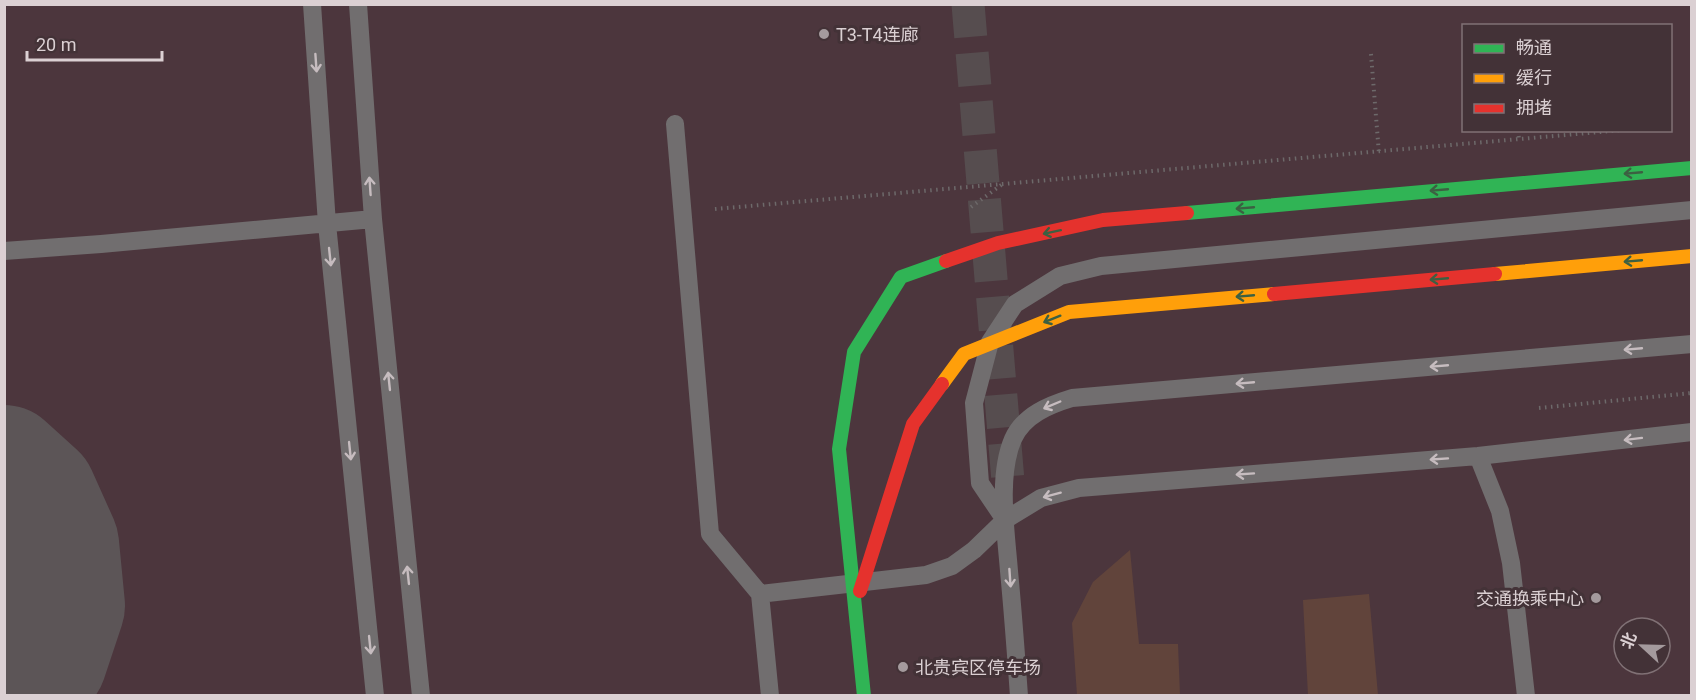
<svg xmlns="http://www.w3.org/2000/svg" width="1696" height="700" font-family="Roboto,'Noto Sans SC',sans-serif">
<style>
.built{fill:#4c363d;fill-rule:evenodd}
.green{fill:#61443b}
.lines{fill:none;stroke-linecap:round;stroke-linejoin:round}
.taxiway{stroke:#5c5557;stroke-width:122}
.street-tunnel{stroke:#564d4f;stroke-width:33;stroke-dasharray:33 16;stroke-linecap:butt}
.path{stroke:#6d696a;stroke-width:4;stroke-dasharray:1.5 4.5;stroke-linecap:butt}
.lane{stroke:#716e6f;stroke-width:18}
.path-bridge{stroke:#6d696a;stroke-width:4;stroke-dasharray:1.5 4.5;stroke-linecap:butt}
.fast-bridge{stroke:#30b455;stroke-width:14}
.slow-bridge{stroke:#ff9f0a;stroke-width:14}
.jam-bridge{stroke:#e5322d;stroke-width:14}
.oneway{stroke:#c6bcbf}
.oneway2{stroke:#3c6042}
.poi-dot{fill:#a49a9d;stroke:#433237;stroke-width:2}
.labels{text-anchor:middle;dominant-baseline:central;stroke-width:6;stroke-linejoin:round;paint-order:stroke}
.poi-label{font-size:18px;fill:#dbd0d3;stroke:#433237;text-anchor:start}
</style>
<rect width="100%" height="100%" fill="#3f3638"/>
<path class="built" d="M4,5H1691V695H5ZM1464,26H1670V130H1464ZM1624,628H1660V664H1624Z"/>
<path class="green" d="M1130,550L1139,644H1178L1180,695H1077L1072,623L1093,582Z
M1369,594L1378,695H1308L1303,600Z"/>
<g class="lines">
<path class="taxiway" d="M4,466L36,495L58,544L64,606L46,660L21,696"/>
<path class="street-tunnel" d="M968,4L1008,481"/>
<path class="path" d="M1518,130L1519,139
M971,207L1004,183
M715,209L1623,130
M1539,408L1692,393"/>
<path class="lane" d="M312,4L327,224L375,696
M358,4L373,219L421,696
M675,124L710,534L760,594
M4,251L101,244L373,219
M1478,456L1500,511L1511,563L1526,696
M1005,520L980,483L974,403L990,342L1015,304L1060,276L1101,266L1692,210
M770,696L760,594L926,575L952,566L974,550L1005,520L1041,498L1079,488L1478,456L1692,432
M1019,696C1016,654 1013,613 1009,571C1006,532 997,476 1013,439C1024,415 1049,405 1072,398L1692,344"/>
<path class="path-bridge" d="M1371,54L1379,154"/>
<path class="fast-bridge" d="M1187,213L1692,168
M864,696L839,449L854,352L901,277L946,261"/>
<path class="slow-bridge" d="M1495,274L1692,256
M942,384L964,354L1069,312L1274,294"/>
<path class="jam-bridge" d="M946,261L998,243L1103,220L1187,213
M1274,294L1495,274
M860,591L913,424L942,384"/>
</g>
<defs><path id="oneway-shaft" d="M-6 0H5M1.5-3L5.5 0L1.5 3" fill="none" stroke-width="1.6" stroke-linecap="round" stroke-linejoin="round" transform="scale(1.5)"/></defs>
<g class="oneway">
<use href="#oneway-shaft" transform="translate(316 63) rotate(86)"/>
<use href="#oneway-shaft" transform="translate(370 186) rotate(-94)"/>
<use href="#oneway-shaft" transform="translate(330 257) rotate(84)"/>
<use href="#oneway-shaft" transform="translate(1633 349) rotate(175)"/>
<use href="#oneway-shaft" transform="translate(1439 366) rotate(175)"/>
<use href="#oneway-shaft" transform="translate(389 381) rotate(-96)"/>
<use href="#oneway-shaft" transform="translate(1245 383) rotate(175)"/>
<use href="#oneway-shaft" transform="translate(1052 405) rotate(157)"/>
<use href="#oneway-shaft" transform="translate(1633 439) rotate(173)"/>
<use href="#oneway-shaft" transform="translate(350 451) rotate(84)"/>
<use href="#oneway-shaft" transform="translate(1439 459) rotate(176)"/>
<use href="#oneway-shaft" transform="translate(1245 474) rotate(176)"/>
<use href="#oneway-shaft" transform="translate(1052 495) rotate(165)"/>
<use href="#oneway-shaft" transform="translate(408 575) rotate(-96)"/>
<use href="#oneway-shaft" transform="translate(1010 578) rotate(86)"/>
<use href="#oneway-shaft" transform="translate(370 645) rotate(84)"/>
</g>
<g class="oneway2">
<use href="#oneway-shaft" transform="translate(1633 173) rotate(175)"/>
<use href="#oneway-shaft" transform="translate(1439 190) rotate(175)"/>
<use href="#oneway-shaft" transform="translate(1245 208) rotate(175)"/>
<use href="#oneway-shaft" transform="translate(1052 232) rotate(168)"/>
<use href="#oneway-shaft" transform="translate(1633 261) rotate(175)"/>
<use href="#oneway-shaft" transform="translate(1439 279) rotate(175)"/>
<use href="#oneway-shaft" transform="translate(1245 296) rotate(175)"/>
<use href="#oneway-shaft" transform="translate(1052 319) rotate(158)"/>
</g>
<g class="poi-dot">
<circle cx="824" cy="34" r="6"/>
<circle cx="1596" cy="598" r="6"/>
<circle cx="903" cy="667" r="6"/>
</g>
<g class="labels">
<g class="poi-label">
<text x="836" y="34">T3-T4连廊</text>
<text x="1584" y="598" text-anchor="end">交通换乘中心</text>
<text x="915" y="667">北贵宾区停车场</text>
</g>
</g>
<rect width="1696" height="700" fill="none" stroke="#dbd0d3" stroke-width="12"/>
<rect x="1462" y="24" width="210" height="108" fill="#433237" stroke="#807175" stroke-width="1.5"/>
<rect x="1474" y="44" width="30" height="9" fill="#30b455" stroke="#807175" stroke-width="1.5"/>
<text x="1516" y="54" font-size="18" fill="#dbd0d3">畅通</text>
<rect x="1474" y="74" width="30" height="9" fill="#ff9f0a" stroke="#807175" stroke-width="1.5"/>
<text x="1516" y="84" font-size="18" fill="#dbd0d3">缓行</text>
<rect x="1474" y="104" width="30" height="9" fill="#e5322d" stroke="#807175" stroke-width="1.5"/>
<text x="1516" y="114" font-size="18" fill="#dbd0d3">拥堵</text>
<g transform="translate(1642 646) rotate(292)"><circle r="28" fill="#433237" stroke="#807175" stroke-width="1.5"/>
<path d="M0-4.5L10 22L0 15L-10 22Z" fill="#a49a9d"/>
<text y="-9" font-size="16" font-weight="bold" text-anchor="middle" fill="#dbd0d3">北</text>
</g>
<path d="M27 51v9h135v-9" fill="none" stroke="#dbd0d3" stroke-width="3"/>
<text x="36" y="51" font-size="18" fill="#dbd0d3" stroke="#433237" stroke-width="4.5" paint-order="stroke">20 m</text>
</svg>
